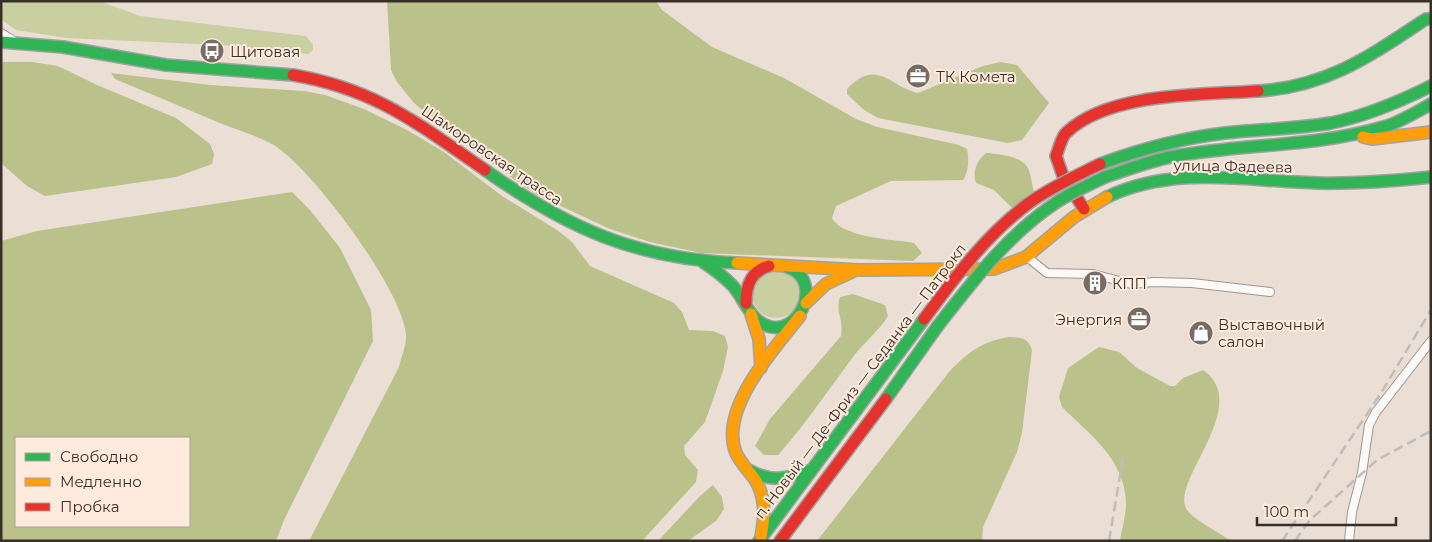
<svg xmlns="http://www.w3.org/2000/svg" width="1432" height="542" font-family="Montserrat,sans-serif">
<style>
.green{fill:#c9cfa1}
.forest{fill:#bac18a;fill-rule:evenodd}
.lines{fill:none;stroke-linecap:round;stroke-linejoin:round}
.street-casing{stroke:#9f958f;stroke-width:10}
.fast-casing{stroke:#9ea3a2;stroke-width:14}
.slow-casing{stroke:#9ea3a2;stroke-width:14}
.jam-casing{stroke:#9ea3a2;stroke-width:14}
.street{stroke:#fcfaf9;stroke-width:8}
.fast{stroke:#30b455;stroke-width:11}
.slow{stroke:#ff9f0a;stroke-width:11}
.jam{stroke:#e5322d;stroke-width:11}
.rail{stroke:#c0bdbb;stroke-width:2.5;stroke-dasharray:10 5;stroke-linecap:butt}
.fast-bridge-casing{stroke:#9ea3a2;stroke-width:14;stroke-linecap:butt}
.jam-bridge-casing{stroke:#9ea3a2;stroke-width:14;stroke-linecap:butt}
.fast-bridge{stroke:#30b455;stroke-width:11}
.jam-bridge{stroke:#e5322d;stroke-width:11}
.labels{text-anchor:middle;dominant-baseline:central;stroke-width:4;stroke-linejoin:round;paint-order:stroke}
.poi-label{font-size:15px;fill:#382f28;stroke:#ffebdd;text-anchor:start}
.street-label{font-size:15px;fill:#382f28;stroke:#ffebdd}
</style>
<rect width="100%" height="100%" fill="#ebded5"/>
<path class="green" d="M1,1H99L140,16L306,36L313,45V50L308,54L220,45L66,38L16,30L1,19Z
M752 294a24 24 0 1 1 48 0a24 24 0 1 1-48 0Z"/>
<path class="forest" d="M387,1H656L662,10L712,47L784,78L856,119L877,127L959,145L967,149C969,159 969,171 963,180L891,181L836,206L832,218C843,238 892,239 914,243L922,253L913,261L701,253L650,242L610,229L535,194L453,136L414,103L397,82L391,70Z
M1,62H32L58,66L97,85L176,118L210,144L214,154L212,164L176,177L45,196L27,186L1,163Z
M1000,62L1017,65L1049,103L1022,140L1008,143L878,118L864,110L847,94V89C877,57 890,87 918,93L983,66Z
M111,73L210,85L304,91L325,95L364,109L407,130L444,152L502,196L557,230L572,242L590,266L674,303L682,312L689,330L713,331L725,336L728,347L723,371L705,422L684,446L685,455L698,470L696,482L642,541H309L399,367C401,358 406,346 406,337C406,294 310,165 272,144C256,135 237,130 220,123C185,108 150,94 115,79Z
M986,153C998,154 1022,156 1028,168C1031,175 1032,185 1034,192L1014,208L1011,207L994,190L976,183C972,172 977,160 986,153Z
M292,192L310,210L340,248L371,310L373,341L284,520L276,541H1V241L37,231ZM189,438V526H16V438Z
M853,294L885,305L888,316C879,331 864,342 853,357C828,390 806,424 778,455H764L755,446L770,419L841,336C844,318 835,313 840,297Z
M1009,337C1021,338 1028,337 1032,350L1022,433L1017,452L983,527L982,541H817L949,372C968,352 981,342 1009,337Z
M1099,347L1119,352L1137,368L1170,386H1175L1183,378L1203,370C1254,405 1168,483 1187,510C1194,520 1220,533 1231,541H1120C1122,529 1126,515 1126,503C1125,459 1090,435 1062,407L1059,397L1068,368Z
M713,485L722,497L724,509L717,520L688,541H658L700,496Z"/>
<g class="lines">
<defs>
<path id="street" d="M1,33L14,41
M1026,256L1047,273L1093,274L1131,284L1154,282L1192,283L1270,292
M1349,541L1352,512L1362,473L1369,425L1376,412L1431,341"/>
<path id="fast" d="M1,42L63,47L166,65L293,75
M1258,91C1327,87 1370,56 1426,19H1431
M1100,164C1141,149 1182,138 1225,133C1261,129 1296,129 1331,123C1366,116 1399,102 1431,86
M485,170C567,228 636,259 737,263
M1105,177C1127,170 1149,161 1171,157C1241,143 1312,148 1383,127C1399,123 1416,112 1431,104
M1107,197C1175,165 1245,181 1317,183C1355,184 1393,181 1431,177
M703,262C714,269 724,277 733,286C745,300 751,323 771,327C798,332 818,292 798,273C795,270 789,268 785,266
M886,399L937,327
M751,471C772,483 789,478 811,470
M759,541L924,319"/>
<path id="slow" d="M1363,137L1372,139L1431,132
M737,263L859,270L994,269L1026,257L1074,217L1107,197
M806,303L826,284L854,271
M751,314L759,339L761,368
M761,537C765,516 766,496 754,478C748,470 740,462 736,453C718,409 775,348 800,316"/>
<path id="jam" d="M293,75C376,89 418,124 485,170
M1084,209L1063,176L1056,156C1059,149 1061,137 1067,132C1110,92 1202,95 1258,91
M746,303C746,285 751,271 769,266
M780,541L886,399"/>
</defs>
<use href="#street" class="street-casing"/>
<use href="#fast" class="fast-casing"/>
<use href="#slow" class="slow-casing"/>
<use href="#jam" class="jam-casing"/>
<use href="#street" class="street"/>
<use href="#fast" class="fast"/>
<use href="#slow" class="slow"/>
<use href="#jam" class="jam"/>
<path class="rail" d="M1109,541L1123,458
M1282,541L1381,393L1431,310
M1295,541L1309,521L1377,460L1431,431"/>
<defs>
<path id="fast-bridge" d="M937,327C972,282 1008,234 1057,202C1072,192 1089,185 1105,177"/>
<path id="jam-bridge" d="M924,319C955,277 987,234 1029,203C1051,187 1076,176 1100,164"/>
</defs>
<use href="#fast-bridge" class="fast-bridge-casing"/>
<use href="#jam-bridge" class="jam-bridge-casing"/>
<use href="#fast-bridge" class="fast-bridge"/>
<use href="#jam-bridge" class="jam-bridge"/>
</g>
<defs>
<symbol id="bus-disc" viewBox="-11 -11 22 22"><circle r="9.5" fill="#776c65" stroke="#ffebdd"/><path d="M-5-6H5V4H4V6H2V4H-2V6H-4V4H-5ZM-3.5-4V0h7V-4ZM-3.5 1.2v1.5H-2V1.2ZM2 1.2v1.5H3.5V1.2Z" fill="#fff"/></symbol>
<symbol id="office-disc" viewBox="-11 -11 22 22"><circle r="9.5" fill="#776c65" stroke="#ffebdd"/><path d="M-6-3h4V-5.5h4V-3h4V5H-6ZM-1-4.5V-3h2v-1.5ZM-6 0V1H6V0Z" fill="#fff"/></symbol>
<symbol id="building-disc" viewBox="-11 -11 22 22"><circle r="9.5" fill="#776c65" stroke="#ffebdd"/><path d="M-4-6H4V6H1V3H-1V6H-4ZM-2.5-4.3h1.7v1.8h-1.7ZM.8-4.3h1.7v1.8H.8ZM-2.5-1h1.7V.8h-1.7ZM.8-1h1.7V.8H.8Z" fill="#fff"/></symbol>
<symbol id="shop-disc" viewBox="-11 -11 22 22"><circle r="9.5" fill="#776c65" stroke="#ffebdd"/><path d="M-5-2.5h2.3a2.7 3.5 0 0 1 5.4 0H5L5.5 6h-11ZM-1.5-2.5h3a1.5 2.3 0 0 0-3 0Z" fill="#fff"/></symbol>
</defs>
<g fill-rule="evenodd">
<use href="#bus-disc" x="198" y="37" width="28" height="28"/>
<use href="#office-disc" x="904" y="62" width="28" height="28"/>
<use href="#building-disc" x="1081" y="269" width="28" height="28"/>
<use href="#office-disc" x="1125" y="305" width="28" height="28"/>
<use href="#shop-disc" x="1187" y="319" width="28" height="28"/>
</g>
<g class="labels">
<g class="poi-label">
<text x="230" y="51">Щитовая</text>
<text x="936" y="76">ТК Комета</text>
<text x="1112" y="283">КПП</text>
<text x="1122" y="319" text-anchor="end">Энергия</text>
<text x="1218" y="324">Выставочный<tspan x="1218" dy="17">салон</tspan></text>
</g>
<g class="street-label">
<text transform="translate(492 155) rotate(34)">Шаморовская трасса</text>
<text transform="translate(1233 166) rotate(1)">улица Фадеева</text>
<text transform="translate(860 381) rotate(-53)">п. Новый — Де-Фриз — Седанка — Патрокл</text>
</g>
</g>
<rect width="1432" height="542" fill="none" stroke="#382f28" stroke-width="5"/>
<rect x="15" y="437" width="175" height="90" fill="#ffebdd" stroke="#afa095"/>
<rect x="25" y="453" width="25" height="8" fill="#30b455" stroke="#afa095"/>
<text x="60" y="462" font-size="15" fill="#382f28">Свободно</text>
<rect x="25" y="478" width="25" height="8" fill="#ff9f0a" stroke="#afa095"/>
<text x="60" y="487" font-size="15" fill="#382f28">Медленно</text>
<rect x="25" y="503" width="25" height="8" fill="#e5322d" stroke="#afa095"/>
<text x="60" y="512" font-size="15" fill="#382f28">Пробка</text>
<path d="M1257 517v8h139v-8" fill="none" stroke="#382f28" stroke-width="2.5"/>
<text x="1264" y="517" font-size="15" fill="#382f28" stroke="#ffebdd" stroke-width="4" paint-order="stroke">100 m</text>
</svg>
